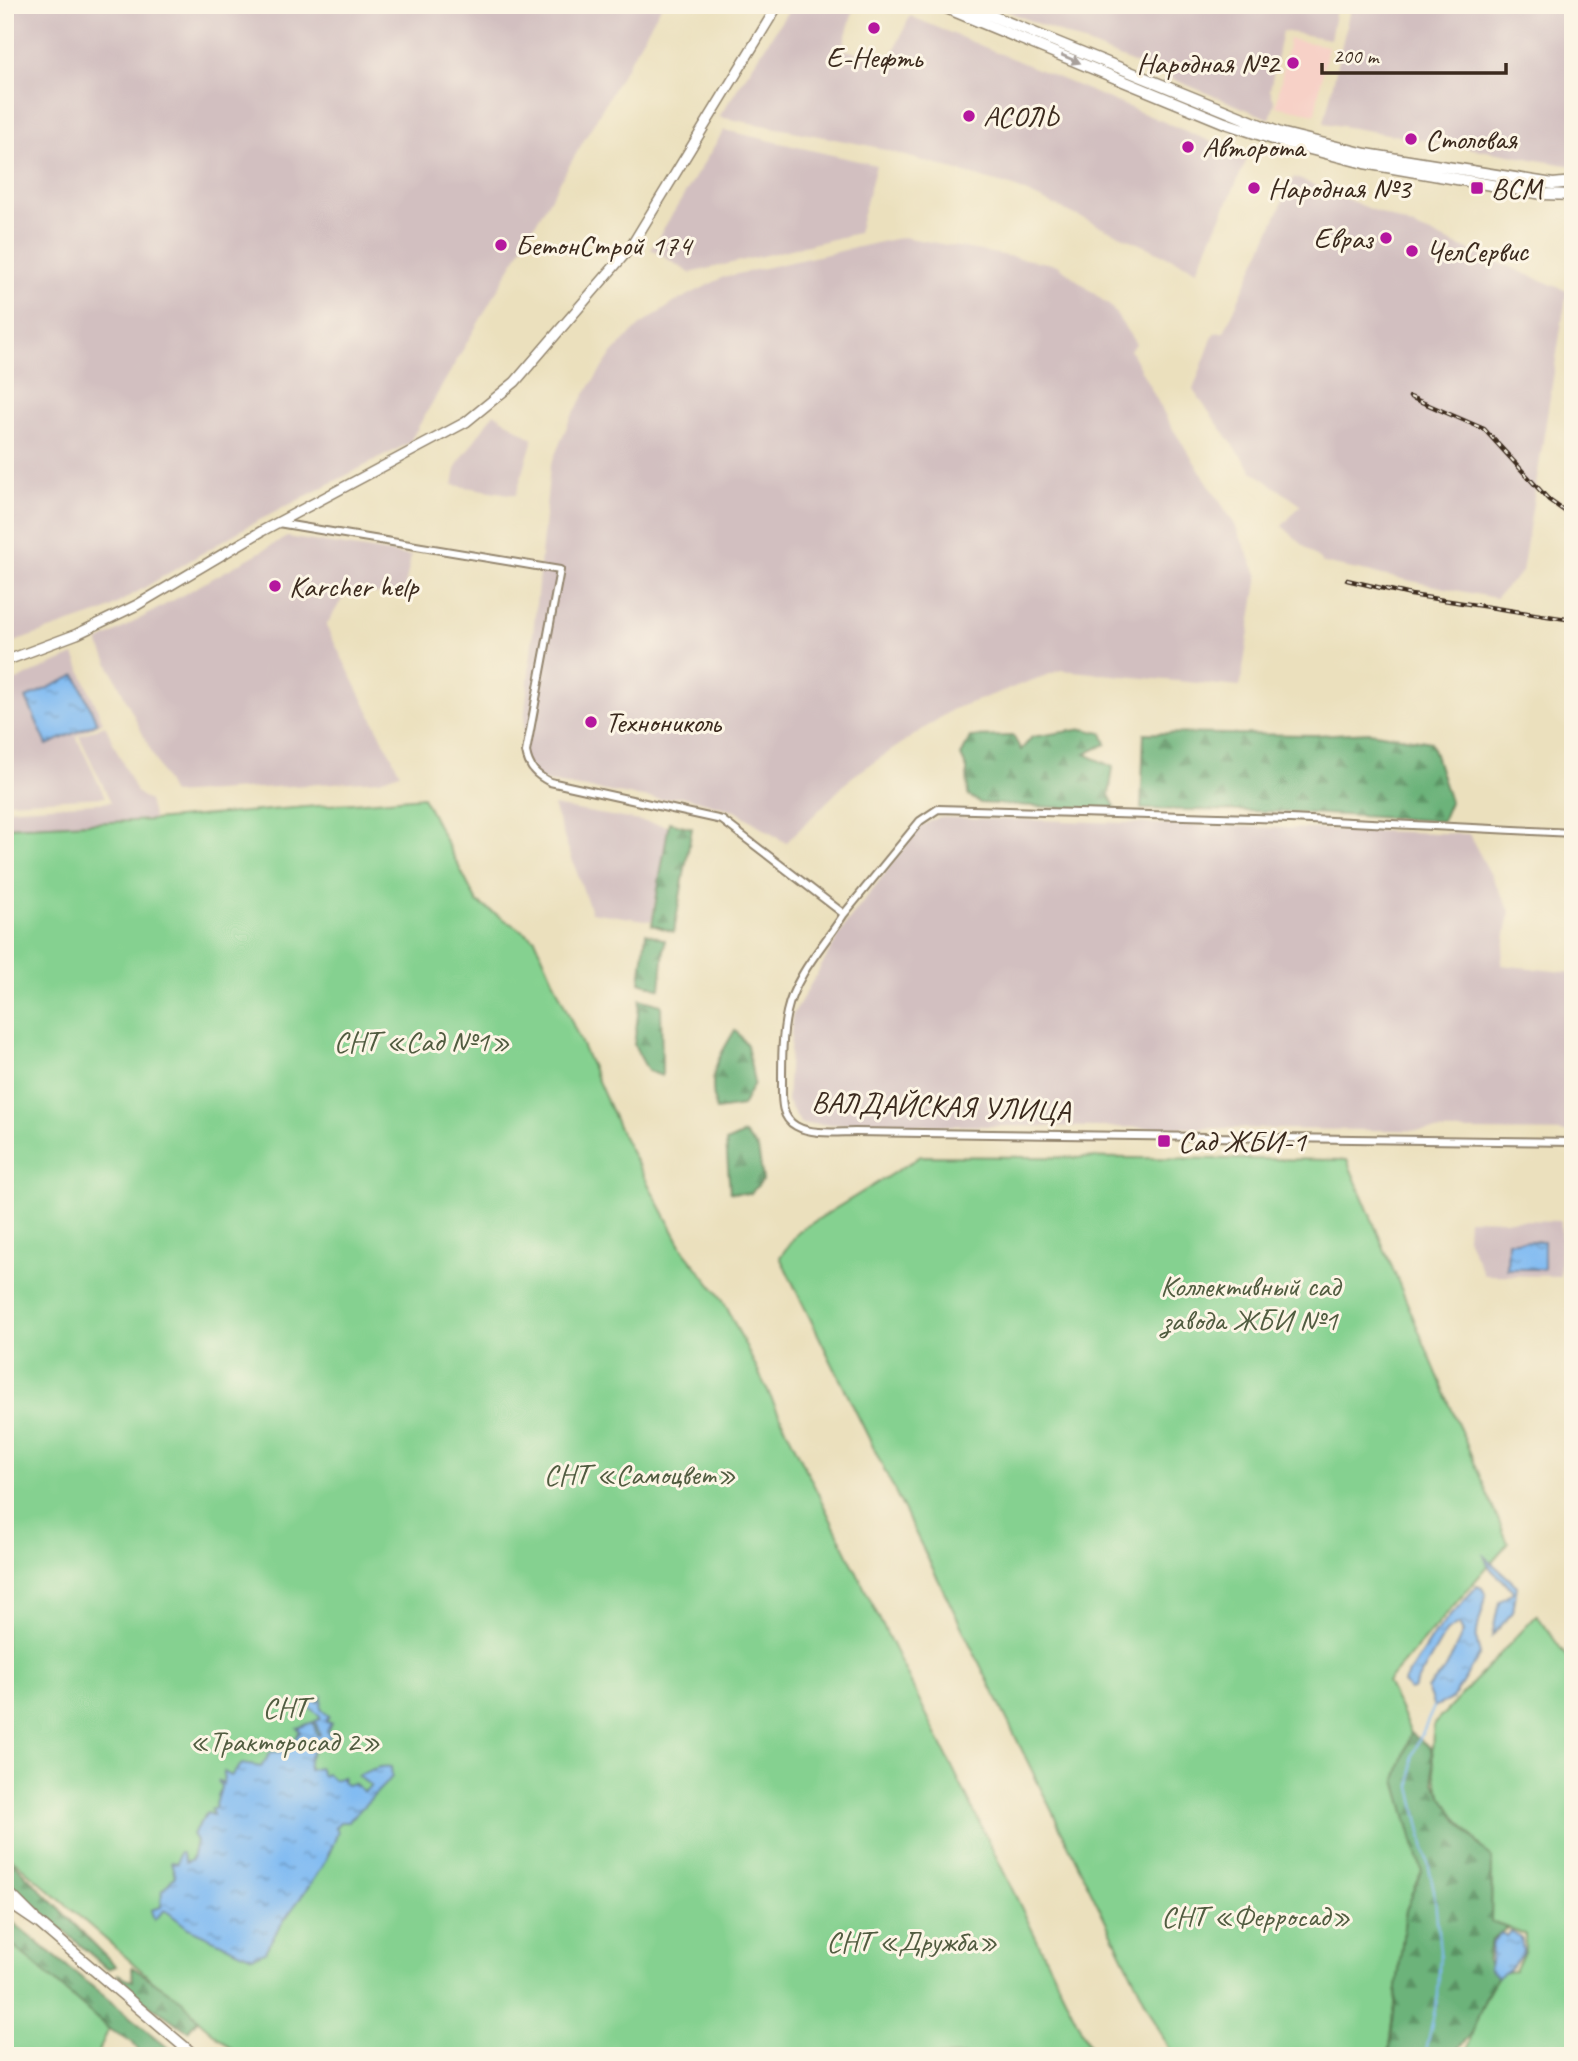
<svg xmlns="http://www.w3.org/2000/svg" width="1578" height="2061" font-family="Caveat,sans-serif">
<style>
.built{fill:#f7d1c7}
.industrial{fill:#d2bfc0}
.green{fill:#85d190;stroke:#607e57;stroke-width:2}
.forest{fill:url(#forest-firs);stroke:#546e4c;stroke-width:2}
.water{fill:url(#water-ripples);stroke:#5e7288;stroke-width:2}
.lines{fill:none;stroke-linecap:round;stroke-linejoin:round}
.stream{stroke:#81bbf2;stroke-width:2}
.street-casing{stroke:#93856e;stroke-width:10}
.secondary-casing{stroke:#93856e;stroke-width:12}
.primary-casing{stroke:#93856e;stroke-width:13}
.street{stroke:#fff;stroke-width:6}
.secondary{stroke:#fff;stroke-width:9}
.primary{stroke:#fff;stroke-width:10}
.rail-casing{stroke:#3b2a1e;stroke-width:4.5}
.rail{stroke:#fcf5e5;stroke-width:2;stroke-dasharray:5;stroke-linecap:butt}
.oneway{fill:#a79f9a}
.poi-dot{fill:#b5179e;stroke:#fcf5e5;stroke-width:2.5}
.labels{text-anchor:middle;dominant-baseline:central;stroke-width:6;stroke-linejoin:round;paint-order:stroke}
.poi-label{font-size:30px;fill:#3b2a1e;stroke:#fcf5e5;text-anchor:start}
.park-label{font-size:30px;fill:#515c40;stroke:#fcf5e5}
.street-label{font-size:30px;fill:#3b2a1e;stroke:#fcf5e5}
</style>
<defs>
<pattern id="forest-firs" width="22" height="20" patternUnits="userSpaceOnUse" patternTransform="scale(1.75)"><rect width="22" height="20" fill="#6cb37a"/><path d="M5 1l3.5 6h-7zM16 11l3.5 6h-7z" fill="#5a9263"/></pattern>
<pattern id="water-ripples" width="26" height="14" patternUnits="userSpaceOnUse" patternTransform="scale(1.75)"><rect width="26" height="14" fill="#81bbf2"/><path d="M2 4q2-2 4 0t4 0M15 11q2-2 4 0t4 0" fill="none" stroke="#6b98c3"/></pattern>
</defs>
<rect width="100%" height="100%" fill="#fcf5e5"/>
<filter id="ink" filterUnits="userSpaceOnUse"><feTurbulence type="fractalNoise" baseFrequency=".0143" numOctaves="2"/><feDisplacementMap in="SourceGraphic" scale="14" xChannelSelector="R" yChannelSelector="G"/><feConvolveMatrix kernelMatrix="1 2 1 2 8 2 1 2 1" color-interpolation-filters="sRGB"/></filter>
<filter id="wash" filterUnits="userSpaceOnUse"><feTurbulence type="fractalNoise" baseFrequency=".00686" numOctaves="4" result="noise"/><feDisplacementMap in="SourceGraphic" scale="28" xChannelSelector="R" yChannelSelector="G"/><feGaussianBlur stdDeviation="1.57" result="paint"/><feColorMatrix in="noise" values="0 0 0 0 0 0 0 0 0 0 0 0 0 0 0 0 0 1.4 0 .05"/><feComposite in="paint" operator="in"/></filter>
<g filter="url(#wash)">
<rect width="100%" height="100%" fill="#ebe0bd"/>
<path class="built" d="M1289,39L1328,46L1315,114L1276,106Z"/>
<path class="industrial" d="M5,5H662L409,443L248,526L105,611L5,645Z
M792,5H855L842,49L889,62L910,16L1248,157L1197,270L1014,187L871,146L719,117Z
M992,5H1337L1330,39L1282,31L1270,90L1275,103L1270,119Z
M1351,5H1573L1572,166L1324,123Z
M724,130L876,165L858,233L690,273L651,249Z
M1294,177L1567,291L1522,572L1495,598L1323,563L1282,526L1301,505L1252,471L1193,390L1214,333L1224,332Z
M903,237L1058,265L1111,307L1136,344L1130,350L1171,426L1234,523L1258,576L1240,687L1061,670L953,709L852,777L786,843L736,811L681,796L662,800L528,779L520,762L550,467L570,419L592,383L611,355L639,326L677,301L724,277Z
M494,413L533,439L516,495L453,485L457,465Z
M287,537L411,556L403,598L348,589L326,626L400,773L379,780L172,794L98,642Z
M74,655L103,722L76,736L105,797L5,802V685Z
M105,725L136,792L149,801L154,820L5,827V809L111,802L79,736Z
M553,806L669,826L651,921L591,912Z
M939,817L1469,834L1510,911L1501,965L1573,973V1132L801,1124L787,1101L792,1016L846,924L921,826Z
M1468,1219L1561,1221L1560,1276L1484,1275L1467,1238Z"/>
<path class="green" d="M423,797L477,902L535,939L621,1133L684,1251L723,1300L1094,2056H240L5,1852V827L153,820Z
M921,1156L1347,1160L1508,1543L1387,1682L1411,1733L1396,1780L1422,1872L1406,1910L1389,2056H1172L780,1257L799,1231Z
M1537,1615L1573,1666V2056H1466C1472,2027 1484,2000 1498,1973L1515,1971L1525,1950V1934L1491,1922L1492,1859C1450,1811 1425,1792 1434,1724Z
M5,1938L109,2029L96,2056H5Z"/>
<path class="forest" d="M1083,729L1102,733L1106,744L1085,754L1113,767L1109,795L1117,811L980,803L968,795L967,769L961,756L970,737L1013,736L1021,750L1032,737Z
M1369,732L1431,742L1450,802L1442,821L1291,812L1141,809L1144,733L1316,735Z
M669,822L692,828L674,932L652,925Z
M646,933L665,940L660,989L640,982Z
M640,999L661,1005L662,1076L648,1071L634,1045Z
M735,1030L747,1045L754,1083L742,1106L716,1110C708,1073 716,1062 735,1030Z
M744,1134L758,1149L763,1180L750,1194L730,1192L726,1142Z
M1411,1733L1431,1748L1434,1782L1457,1820L1492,1859L1491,1922L1507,1928L1492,1939L1487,1961L1500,1973L1488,1992L1470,2036L1450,2056H1389L1406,1910L1422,1872L1396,1780Z
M5,1854L116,1966L108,1969L5,1880Z
M5,1916L178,2056H143L132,2042L109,2029L5,1938Z
M132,1967L183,2001L198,2019L188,2031L138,1997L117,1974L133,1981Z"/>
<path class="water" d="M76,675L97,723L47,745L26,698Z
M1508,1241H1544V1269H1507Z
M1484,1556L1517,1586L1513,1612L1492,1636L1499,1602L1513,1592C1507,1578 1491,1577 1484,1556Z
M1477,1586L1482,1588L1486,1595C1483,1617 1471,1631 1480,1654L1452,1699L1434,1707L1427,1689L1446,1669L1463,1632L1459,1624L1446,1632L1413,1689L1409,1690L1403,1683L1434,1634Z
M322,1697L321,1709L329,1716L326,1722L331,1723L327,1731L331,1738C315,1741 307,1756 309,1770L319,1768L323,1776L327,1774L334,1780L343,1777L342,1782L346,1785L353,1783L364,1792L371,1786L358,1776C366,1771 381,1765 391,1767L392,1777L348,1822H340L335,1827L338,1831C324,1878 285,1910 265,1952L252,1957L188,1928L165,1910L154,1920L151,1910L161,1907L162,1891L175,1876L171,1862L177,1863L179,1853H182L186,1862L192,1859L196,1841L192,1834L207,1813L213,1815L211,1809L215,1808L221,1787L218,1780L223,1784L224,1772L231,1776L242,1764L261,1767L271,1752H282L284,1742L294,1741L300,1731L297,1728L313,1722L317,1735H320L315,1721L320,1719V1716L308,1706L312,1699L318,1702Z
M1511,1931L1521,1937L1523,1952L1511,1968L1498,1977L1489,1968L1493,1941L1501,1933L1507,1936Z"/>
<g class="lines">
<path class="stream" d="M1425,2056L1438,1995L1440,1951L1434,1890L1411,1787L1412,1756L1434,1707"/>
</g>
</g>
<g filter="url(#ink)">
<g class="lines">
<defs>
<path id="street" d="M278,523L560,570L526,752C529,768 536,775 550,782L722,820L844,914C825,944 795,975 787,1012C782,1035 782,1058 782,1082C782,1098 780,1117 796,1126C812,1135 837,1132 855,1132L1573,1142
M844,914L920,821L938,809L1290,819L1573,833"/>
<path id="secondary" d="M5,661L77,634L137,605L262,531L466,422L515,382L630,248L778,5"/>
<path id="primary" d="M939,5L1225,123L1279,141L1364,163L1543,194L1573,195
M965,5L1280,133L1366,154L1553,184L1573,182
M5,1889L34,1918
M5,1900L39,1923L195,2056"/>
</defs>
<use href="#street" class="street-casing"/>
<use href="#secondary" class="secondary-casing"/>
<use href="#primary" class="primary-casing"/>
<use href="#street" class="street"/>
<use href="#secondary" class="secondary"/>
<use href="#primary" class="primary"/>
<defs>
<path id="rail" d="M1410,397L1484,429L1549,500L1573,517
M1347,580L1411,595L1573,620"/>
</defs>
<use href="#rail" class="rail-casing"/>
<use href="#rail" class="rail"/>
</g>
<defs><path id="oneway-solid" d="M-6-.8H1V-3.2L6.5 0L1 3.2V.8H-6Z" transform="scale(1.75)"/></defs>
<use class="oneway" href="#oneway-solid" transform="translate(1071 59) rotate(23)"/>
</g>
<g class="poi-dot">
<circle cx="874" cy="28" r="7"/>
<circle cx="1293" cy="63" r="7"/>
<circle cx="969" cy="116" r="7"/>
<circle cx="1411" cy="139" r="7"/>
<circle cx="1188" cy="147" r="7"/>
<circle cx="1254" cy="188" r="7"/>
<rect x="1470" y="181" width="14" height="14" rx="3.5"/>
<circle cx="1386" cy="238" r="7"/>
<circle cx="501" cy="245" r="7"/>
<circle cx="1412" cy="251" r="7"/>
<circle cx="275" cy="586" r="7"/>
<circle cx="591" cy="722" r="7"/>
<rect x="1157" y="1134" width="14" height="14" rx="3.5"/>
</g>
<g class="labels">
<g class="poi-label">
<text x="874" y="57" text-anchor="middle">E-Нефть</text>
<text x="1279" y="63" text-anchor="end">Народная №2</text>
<text x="983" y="116">АСОЛЬ</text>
<text x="1425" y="139">Столовая</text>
<text x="1202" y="147">Авторота</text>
<text x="1268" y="188">Народная №3</text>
<text x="1491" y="188">ВСМ</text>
<text x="1372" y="238" text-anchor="end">Евраз</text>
<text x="515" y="245">БетонСтрой 174</text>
<text x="1426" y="251">ЧелСервис</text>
<text x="289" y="586">Karcher help</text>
<text x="605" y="722">Технониколь</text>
<text x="1178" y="1141">Сад ЖБИ-1</text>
</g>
<g class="park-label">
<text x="422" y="1041">СНТ «Сад №1»</text>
<text x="1250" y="1286">Коллективный сад<tspan x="1250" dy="34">завода ЖБИ №1</tspan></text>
<text x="640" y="1474">СНТ «Самоцвет»</text>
<text x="285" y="1707">СНТ<tspan x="285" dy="34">«Тракторосад 2»</tspan></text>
<text x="1256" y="1916">СНТ «Ферросад»</text>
<text x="912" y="1941">СНТ «Дружба»</text>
</g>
<g class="street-label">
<text transform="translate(941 1106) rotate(2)">ВАЛДАЙСКАЯ УЛИЦА</text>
</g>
</g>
<rect width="1578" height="2061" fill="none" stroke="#fcf5e5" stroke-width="28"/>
<path d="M1322 63v10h184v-10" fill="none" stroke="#3b2a1e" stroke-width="3.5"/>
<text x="1333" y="63" font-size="21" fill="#3b2a1e" stroke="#fcf5e5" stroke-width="5" paint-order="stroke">200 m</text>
</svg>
